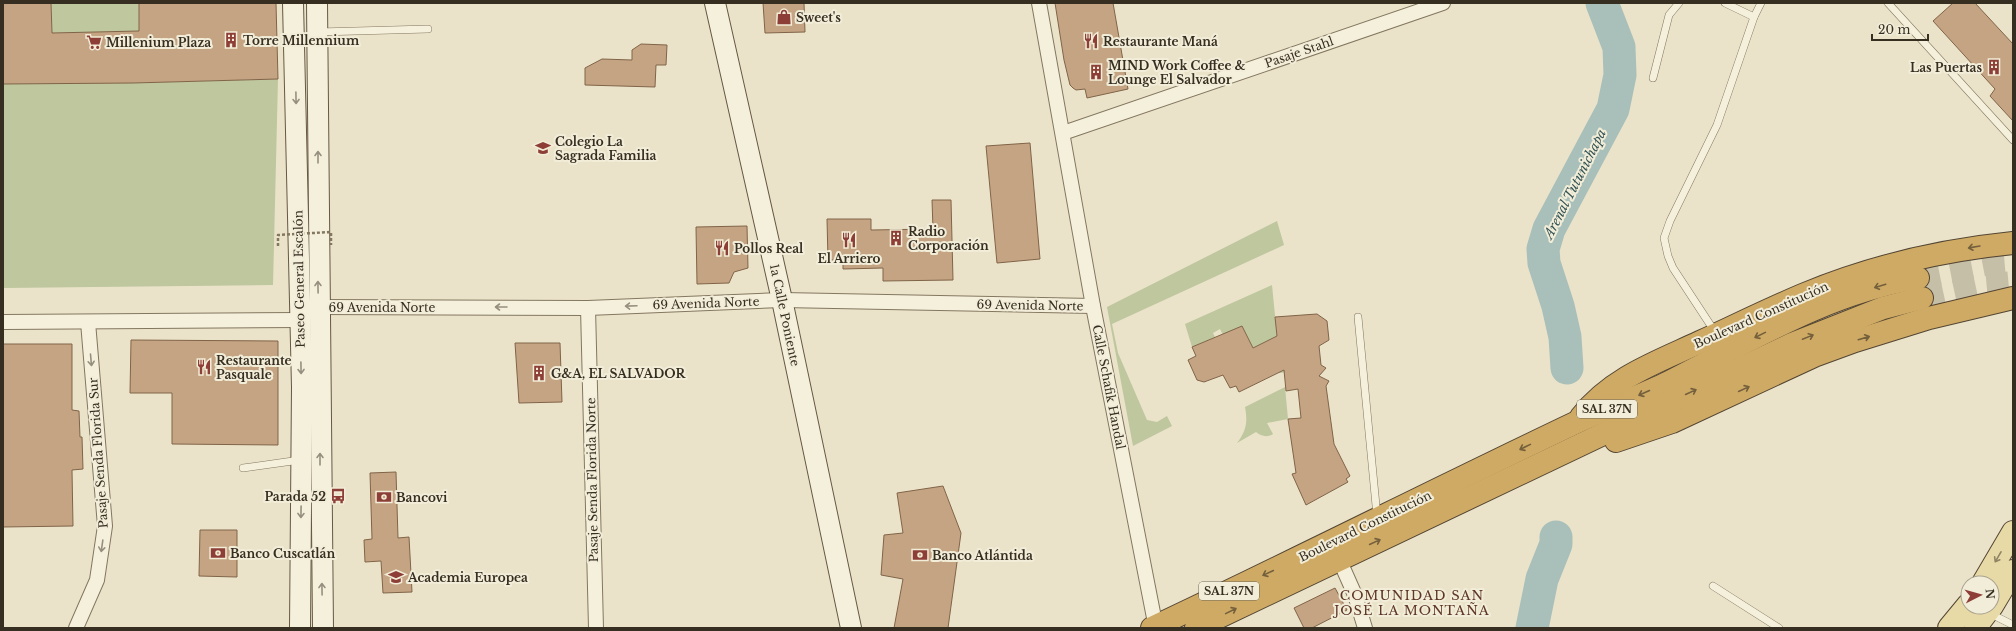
<svg xmlns="http://www.w3.org/2000/svg" width="2016" height="631" viewBox="0 0 2016 631" font-family="'Libre Baskerville',serif">
<rect width="100%" height="100%" fill="#eae3c9"/>
<g fill="#bec79e">
<polygon points="51,3 139,3 139,31 52,33"/>
<polygon points="278,79 273,285 3,288 3,83 133,83"/>
<polygon points="1277,221 1284,245 1112,324 1118,353 1147,420 1157,422 1167,416 1172,426 1133,446 1107,307"/>
<polygon points="1272,285 1279,356 1295,372 1278,373 1262,344 1253,348 1242,326 1223,335 1220,329 1213,333 1215,337 1192,347 1185,324"/>
<path d="M1285,387L1288,419L1267,423L1273,434C1267,438 1261,436 1256,432L1237,443C1246,431 1248,423 1245,407Z"/>
</g>
<g fill="none" stroke-linecap="round" stroke-linejoin="round">
<g stroke="#a9bfba" stroke-width="33">
<polyline points="1567,368 1565,337 1558,306 1544,263 1543,249 1549,229 1613,109 1620,75 1619,47 1602,3"/>
<polyline points="1532,628 1542,579 1556,544 1556,537"/>
</g>
</g>
<g fill="#c4a483" stroke="#816448">
<polygon points="3,3 51,3 52,33 139,31 139,3 276,3 278,79 133,83 3,84"/>
<polygon points="763,3 804,3 805,32 765,33"/>
<polygon points="1055,3 1113,3 1128,89 1087,98 1085,89 1076,90 1073,88 1070,85 1064,60"/>
<polygon points="1953,3 1975,3 2013,44 2013,121 1990,96 1995,89 1933,21"/>
<polygon points="641,44 667,45 666,65 656,65 655,87 585,85 585,68 602,59 632,60 632,50"/>
<polygon points="1030,143 1040,259 997,263 986,146"/>
<polygon points="932,200 951,200 953,280 883,281 883,268 843,269 843,260 828,260 827,219 871,219 871,230 933,229"/>
<polygon points="747,226 748,268 734,272 729,283 697,284 696,227"/>
<polygon points="1317,314 1327,321 1329,340 1319,346 1321,365 1326,368 1319,376 1329,381 1326,386 1334,444 1350,476 1346,479 1348,482 1306,505 1292,474 1296,473 1288,419 1301,418 1298,389 1286,391 1284,370 1239,392 1236,386 1230,388 1223,375 1204,382 1197,380 1188,360 1196,356 1192,347 1242,326 1253,348 1277,336 1275,317"/>
<polygon points="131,340 278,341 278,445 172,444 172,393 130,393"/>
<polygon points="515,343 560,343 562,402 519,403"/>
<polygon points="3,344 72,344 72,410 79,411 80,437 82,437 83,469 72,470 73,526 3,527"/>
<polygon points="396,472 398,538 409,537 412,592 383,593 381,561 365,562 364,540 372,539 370,473"/>
<polygon points="943,486 961,533 948,628 894,628 903,579 881,575 884,535 903,533 897,493"/>
<polygon points="200,530 237,530 237,577 199,576"/>
<polygon points="1335,588 1347,610 1312,628 1304,628 1294,608"/>
</g>
<g fill="none" stroke-linecap="round" stroke-linejoin="round">
<g stroke="#c6bfa8" stroke-width="22" stroke-dasharray="22 11" stroke-linecap="butt">
<polyline points="1918,278 1990,264 2013,262"/>
<polyline points="1922,298 1981,285 2013,282"/>
</g>
<g stroke="#847760" stroke-width="8">
<g id="lane">
<polyline points="1725,3 1754,17"/>
<polyline points="1888,3 2013,140"/>
<polyline points="319,32 428,29"/>
<polyline points="1653,78 1669,15 1679,3"/>
<polyline points="1358,317 1377,516"/>
<polyline points="1715,332 1673,268 1668,256 1664,238 1670,221 1717,125 1754,17 1761,3"/>
<polyline points="243,468 300,460"/>
<polyline points="1713,586 1779,628"/>
<polyline points="1989,613 2013,625"/>
</g>
</g>
<g stroke="#847760" stroke-width="16">
<g id="street">
<polyline points="1039,3 1093,306 1156,628"/>
<polyline points="1063,133 1443,3"/>
<polyline points="319,307 588,308 782,300 1093,306"/>
<polyline points="588,308 596,628"/>
<polyline points="3,322 301,320"/>
<polyline points="1339,559 1355,595 1365,628"/>
<polyline points="76,628 97,580 105,526 88,322"/>
</g>
</g>
<g stroke="#665843" stroke-width="22">
<g id="secondary">
<polyline points="293,3 302,387 300,628"/>
<polyline points="317,3 323,628"/>
<polyline points="715,3 782,300 851,628"/>
</g>
</g>
<g stroke="#534533" stroke-width="24">
<g id="primary">
<polyline points="1983,583 2013,532"/>
<polyline points="1992,606 2013,571"/>
<polyline points="1949,628 1968,605"/>
<polyline points="1975,628 1991,607"/>
</g>
</g>
<g stroke="#534533" stroke-width="24">
<g id="highway">
<path d="M1581,417C1611,378 1657,362 1700,342C1735,326 1769,309 1805,294C1870,267 1943,250 2013,243"/>
<polyline points="1616,441 1672,422 1814,356 1855,341 1929,318 2013,298"/>
<path d="M1152,628C1294,561 1434,490 1575,423C1605,409 1636,398 1665,384C1747,343 1826,293 1918,278"/>
<polyline points="1196,628 1792,344 1883,308 1922,298"/>
</g>
</g>
<use href="#lane" stroke="#f5f0dc" stroke-width="7"/>
<use href="#street" stroke="#f5f0dc" stroke-width="14"/>
<use href="#secondary" stroke="#f5f0dc" stroke-width="20"/>
<use href="#primary" stroke="#e8daa6" stroke-width="22"/>
<use href="#highway" stroke="#cfaa64" stroke-width="22"/>
<polyline stroke="#847760" stroke-width="2.5" stroke-dasharray="3 2" stroke-linecap="butt" points="278,246 278,235 331,232 331,245"/>
</g>
<defs><path id="oneway-shaft" d="M-6 0H5M1.5-3L5.5 0L1.5 3" fill="none" stroke-width="1.6" stroke-linecap="round" stroke-linejoin="round"/></defs>
<g stroke="#968f7f">
<use href="#oneway-shaft" transform="translate(296 98) rotate(89)"/>
<use href="#oneway-shaft" transform="translate(318 157) rotate(-90)"/>
<use href="#oneway-shaft" transform="translate(318 287) rotate(-91)"/>
<use href="#oneway-shaft" transform="translate(631 306) rotate(178)"/>
<use href="#oneway-shaft" transform="translate(501 307) rotate(-180)"/>
<use href="#oneway-shaft" transform="translate(91 360) rotate(85)"/>
<use href="#oneway-shaft" transform="translate(301 368) rotate(89)"/>
<use href="#oneway-shaft" transform="translate(320 459) rotate(-90)"/>
<use href="#oneway-shaft" transform="translate(301 512) rotate(91)"/>
<use href="#oneway-shaft" transform="translate(102 546) rotate(98)"/>
<use href="#oneway-shaft" transform="translate(322 589) rotate(-91)"/>
</g>
<g stroke="#74603c">
<use href="#oneway-shaft" transform="translate(1974 247) rotate(170)"/>
<use href="#oneway-shaft" transform="translate(1880 286) rotate(163)"/>
<use href="#oneway-shaft" transform="translate(1760 335) rotate(154)"/>
<use href="#oneway-shaft" transform="translate(1808 337) rotate(-22)"/>
<use href="#oneway-shaft" transform="translate(1864 338) rotate(-16)"/>
<use href="#oneway-shaft" transform="translate(1744 389) rotate(-25)"/>
<use href="#oneway-shaft" transform="translate(1691 392) rotate(-25)"/>
<use href="#oneway-shaft" transform="translate(1644 393) rotate(156)"/>
<use href="#oneway-shaft" transform="translate(1525 447) rotate(154)"/>
<use href="#oneway-shaft" transform="translate(1375 542) rotate(-25)"/>
<use href="#oneway-shaft" transform="translate(1268 573) rotate(155)"/>
<use href="#oneway-shaft" transform="translate(1231 611) rotate(-26)"/>
</g>
<use stroke="#908464" href="#oneway-shaft" transform="translate(1998 557) rotate(120)"/>
<defs>
<g id="shop-bare" transform="scale(1.2)"><path d="M-5-2.5h2.3a2.7 3.5 0 0 1 5.4 0H5L5.5 6h-11ZM-1.5-2.5h3a1.5 2.3 0 0 0-3 0Z" fill="#8d3e36" stroke="#f2edd8" stroke-width="2.5" paint-order="stroke"/></g>
<g id="building-bare" transform="scale(1.2)"><path d="M-4-6H4V6H1V3H-1V6H-4ZM-2.5-4.3h1.7v1.8h-1.7ZM.8-4.3h1.7v1.8H.8ZM-2.5-1h1.7V.8h-1.7ZM.8-1h1.7V.8H.8Z" fill="#8d3e36" stroke="#f2edd8" stroke-width="2.5" paint-order="stroke"/></g>
<g id="restaurant-bare" transform="scale(1.2)"><path d="M-5-6h1v4h1v-4h1v4h1v-4h1v5L-1.5 .5V6h-2V.5L-5-1ZM5-6V6H3V1.5H1.5Q1.5-4 5-6Z" fill="#8d3e36" stroke="#f2edd8" stroke-width="2.5" paint-order="stroke"/></g>
<g id="supermarket-bare" transform="scale(1.2)"><path d="M-6-5.5h2.5l.6 2H6L4.5 2H-2.5L-4.4-4H-6ZM-1.5 3.2a1.3 1.3 0 1 0 .1 0ZM3 3.2a1.3 1.3 0 1 0 .1 0Z" fill="#8d3e36" stroke="#f2edd8" stroke-width="2.5" paint-order="stroke"/></g>
<g id="school-bare" transform="scale(1.2)"><path d="M0-5L7-2L0 1L-7-2ZM-4 1L0 2.5L4 1V4Q0 6-4 4Z" fill="#8d3e36" stroke="#f2edd8" stroke-width="2.5" paint-order="stroke"/></g>
<g id="bus-bare" transform="scale(1.2)"><path d="M-5-6H5V4H4V6H2V4H-2V6H-4V4H-5ZM-3.5-4V0h7V-4ZM-3.5 1.2v1.5H-2V1.2ZM2 1.2v1.5H3.5V1.2Z" fill="#8d3e36" stroke="#f2edd8" stroke-width="2.5" paint-order="stroke"/></g>
<g id="bank-bare" transform="scale(1.2)"><path d="M-6-4H6V4H-6ZM0-2.3a2.3 2.3 0 1 0 0 4.6a2.3 2.3 0 1 0 0-4.6Z" fill="#8d3e36" stroke="#f2edd8" stroke-width="2.5" paint-order="stroke"/></g>
</defs>
<g fill-rule="evenodd">
<use href="#shop-bare" x="784" y="17"/>
<use href="#building-bare" x="231" y="40"/>
<use href="#restaurant-bare" x="1091" y="41"/>
<use href="#supermarket-bare" x="94" y="42"/>
<use href="#building-bare" x="1994" y="67"/>
<use href="#building-bare" x="1096" y="72"/>
<use href="#school-bare" x="543" y="148"/>
<use href="#building-bare" x="896" y="238"/>
<use href="#restaurant-bare" x="849" y="240"/>
<use href="#restaurant-bare" x="722" y="248"/>
<use href="#restaurant-bare" x="204" y="367"/>
<use href="#building-bare" x="539" y="373"/>
<use href="#bus-bare" x="338" y="496"/>
<use href="#bank-bare" x="384" y="497"/>
<use href="#bank-bare" x="218" y="553"/>
<use href="#bank-bare" x="920" y="555"/>
<use href="#school-bare" x="396" y="577"/>
</g>
<g text-anchor="middle" dominant-baseline="central" stroke-width="4" stroke-linejoin="round" paint-order="stroke">
<g fill="#f2edd8" stroke="#6f6759" stroke-width="1">
<rect x="1577" y="400" width="60" height="18" rx="3"/>
<rect x="1199" y="582" width="60" height="18" rx="3"/>
</g>
<g font-size="11" font-weight="bold" fill="#372e22">
<text x="1607" y="409">SAL 37N</text>
<text x="1229" y="591">SAL 37N</text>
</g>
<g font-size="12" font-weight="bold" fill="#372e22" stroke="#f2edd8" text-anchor="start">
<text x="796" y="17">Sweet's</text>
<text x="243" y="40">Torre Millennium</text>
<text x="1103" y="41">Restaurante Maná</text>
<text x="106" y="42">Millenium Plaza</text>
<text x="1108" y="65">MIND Work Coffee &amp;<tspan x="1108" dy="14">Lounge El Salvador</tspan></text>
<text x="1982" y="67" text-anchor="end">Las Puertas</text>
<text x="555" y="141">Colegio La<tspan x="555" dy="14">Sagrada Familia</tspan></text>
<text x="908" y="231">Radio<tspan x="908" dy="14">Corporación</tspan></text>
<text x="734" y="248">Pollos Real</text>
<text x="849" y="258" text-anchor="middle">El Arriero</text>
<text x="216" y="360">Restaurante<tspan x="216" dy="14">Pasquale</tspan></text>
<text x="551" y="373">G&amp;A, EL SALVADOR</text>
<text x="326" y="496" text-anchor="end">Parada 52</text>
<text x="396" y="497">Bancovi</text>
<text x="230" y="553">Banco Cuscatlán</text>
<text x="932" y="555">Banco Atlántida</text>
<text x="408" y="577">Academia Europea</text>
</g>
<g font-size="12" fill="#372e22" stroke="#f2edd8">
<text transform="translate(1299 52) rotate(-19)">Pasaje Stahl</text>
<text transform="translate(299 279) rotate(-91)">Paseo General Escalón</text>
<text transform="translate(706 303) rotate(-2)">69 Avenida Norte</text>
<text transform="translate(1030 305) rotate(1)">69 Avenida Norte</text>
<text x="382" y="307">69 Avenida Norte</text>
<text transform="translate(785 315) rotate(78)">1a Calle Poniente</text>
<text transform="translate(1761 315) rotate(-24)">Boulevard Constitución</text>
<text transform="translate(1109 387) rotate(79)">Calle Schafik Handal</text>
<text transform="translate(98 453) rotate(-94)">Pasaje Senda Florida Sur</text>
<text transform="translate(592 480) rotate(-91)">Pasaje Senda Florida Norte</text>
<text transform="translate(1365 526) rotate(-26)">Boulevard Constitución</text>
</g>
<g font-size="13" font-style="italic" fill="#335355" stroke="#f2edd8">
<text transform="translate(1575 184) rotate(-63)">Arenal Tutunichapa</text>
</g>
<g font-size="13" letter-spacing="1" fill="#5e3726" stroke="#f2edd8">
<text x="1412" y="595">COMUNIDAD SAN<tspan x="1412" dy="15">JOSÉ LA MONTAÑA</tspan></text>
</g>
</g>
<rect width="2016" height="631" fill="none" stroke="#372e22" stroke-width="8"/>
<g transform="translate(1980 595) rotate(84)"><circle r="19" fill="#f2edd8" stroke="#a7a18f"/>
<path d="M0-3L7 15L0 10L-7 15Z" fill="#8d3e36"/>
<text y="-6" font-size="11" font-weight="bold" text-anchor="middle" fill="#372e22">N</text>
</g>
<path d="M1872 34v6h56v-6" fill="none" stroke="#372e22" stroke-width="2"/>
<text x="1878" y="34" font-size="12" fill="#372e22" stroke="#f2edd8" stroke-width="3" paint-order="stroke">20 m</text>
</svg>
